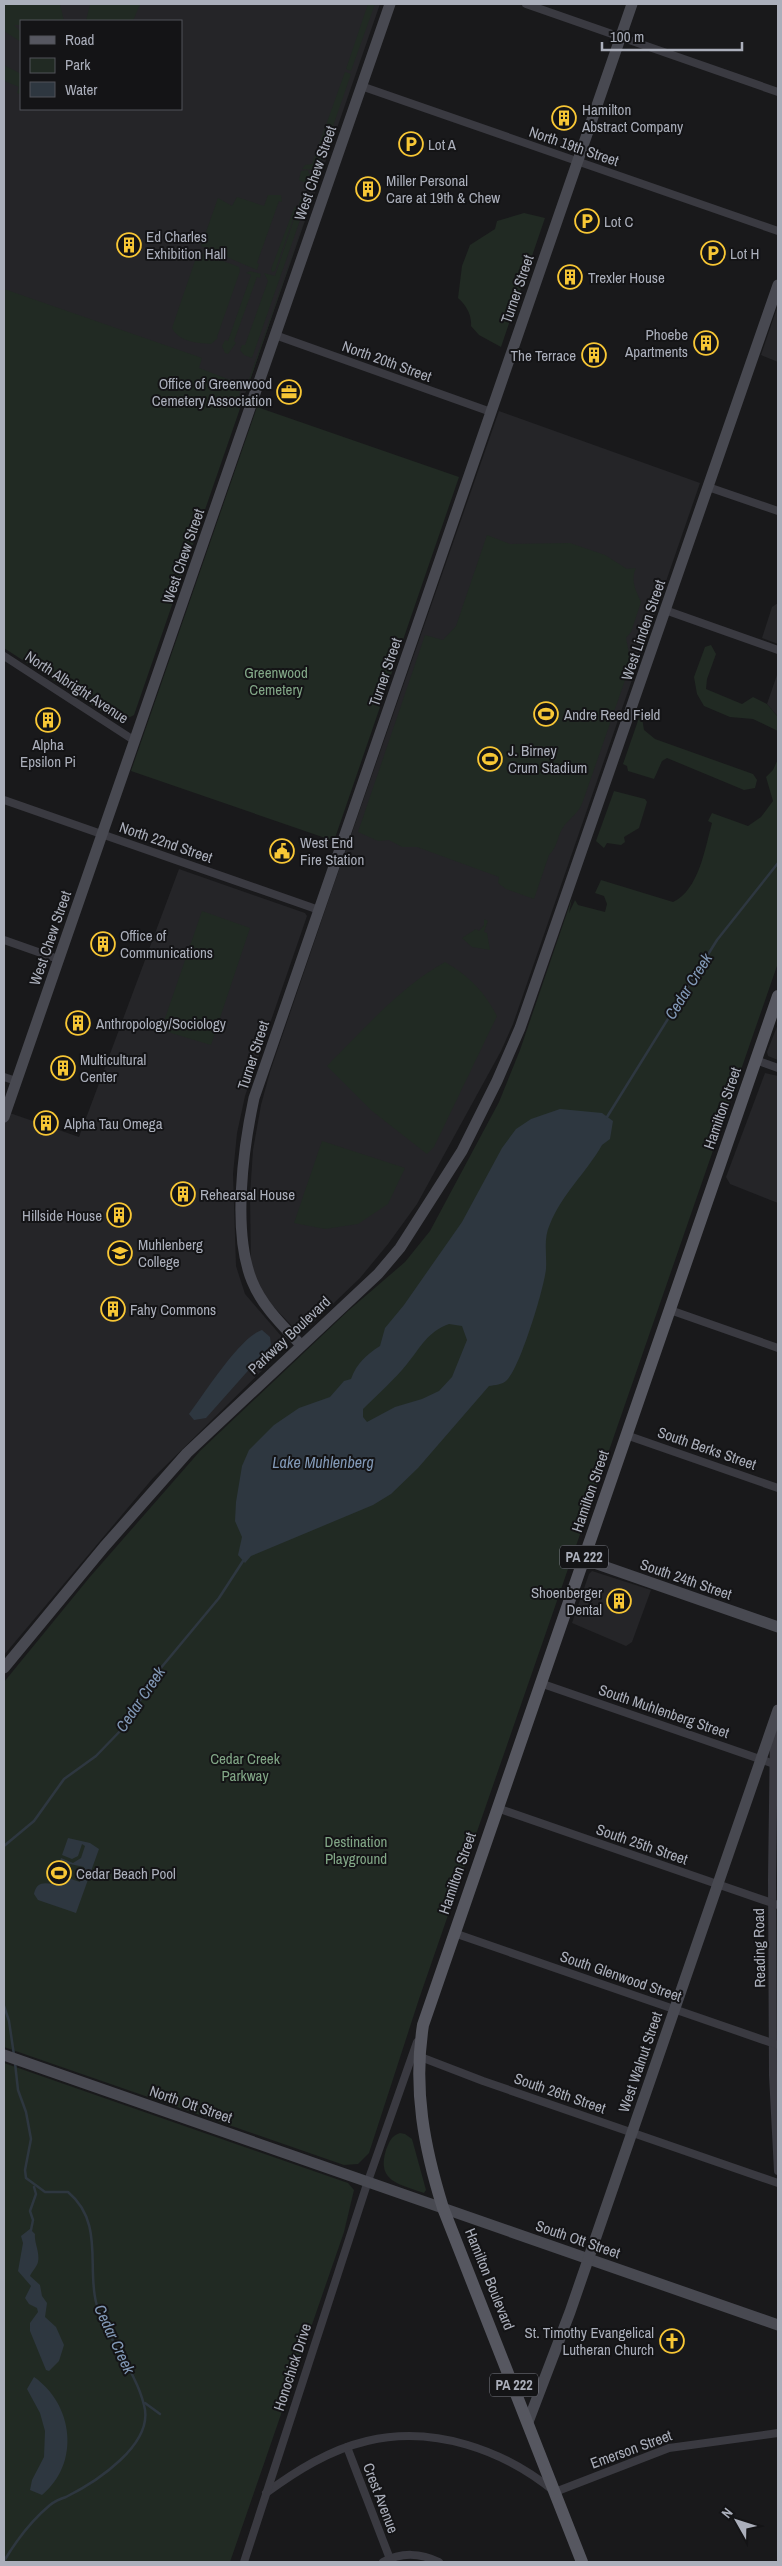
<svg xmlns="http://www.w3.org/2000/svg" width="782" height="2566" viewBox="0 0 782 2566" font-family="'Archivo Narrow',sans-serif">
<rect width="100%" height="100%" fill="#19191b"/>
<g fill="#252528" fill-rule="evenodd">
<path d="M4,4H380L244,397L4,313ZM21,21H181V109H21Z"/>
<polygon points="778,305 778,362 761,355"/>
<polygon points="499,411 700,483 513,1024 501,1051 417,1204 388,1244 360,1278 311,1325 304,1330 296,1330 269,1302 256,1283 251,1264 250,1195 253,1150 261,1105 270,1072 334,884"/>
<polygon points="778,603 778,644 762,638 772,607"/>
<polygon points="778,672 778,717 767,704"/>
<polygon points="179,869 305,913 307,916 245,1096 237,1133 233,1174 236,1266 245,1294 282,1337 285,1344 283,1350 153,1478 4,1655 4,1111 79,1137"/>
<polygon points="778,1024 778,1060 768,1056 767,1052"/>
<polygon points="765,1073 778,1076 778,1203 730,1184 726,1177"/>
<polygon points="592,1571 651,1590 632,1642 626,1646 572,1623 589,1574"/>
</g>
<g fill="#212a23">
<polygon points="4,4 60,4 64,21 21,21 21,25 14,25 21,32 21,42 4,31"/>
<polygon points="90,4 140,4 133,21 86,21"/>
<polygon points="368,4 375,4 351,71 346,69"/>
<polygon points="4,65 21,74 20,94 17,93 19,87 4,81"/>
<polygon points="345,72 351,74 318,170 302,169 305,165 312,164"/>
<polygon points="308,170 309,174 315,176 312,186 299,180 301,171"/>
<polygon points="268,195 281,195 282,202 279,201 257,263 259,264 257,270 201,246 218,198 232,206 237,197 264,206"/>
<polygon points="301,198 307,200 252,358 244,355 240,350 242,345 245,345 268,281 264,273 275,276"/>
<polygon points="310,204 246,392 245,391"/>
<polygon points="295,206 297,208 275,271 272,272 271,269"/>
<path d="M524,213L545,218L501,347L479,335L471,326C472,315 466,305 458,298L462,266L470,245L495,229L497,221Z"/>
<path d="M198,252L234,265L239,267L240,271L217,337L218,338L211,344C197,343 179,342 172,328Z"/>
<polygon points="250,271 261,274 260,278 257,277 234,341 236,343 228,354 225,353 222,346 225,340 228,341 251,275 246,273"/>
<path d="M4,289L202,358L199,368L243,385L239,395L244,397L134,715C125,721 116,718 107,715L4,648Z"/>
<polygon points="257,407 459,477 334,841 131,771"/>
<path d="M487,535L510,544L570,543L605,555L627,569L636,568C630,580 636,591 641,602L631,632L626,638L631,663L583,801C579,813 571,817 564,826C557,835 558,847 549,855L534,899L506,889L498,883L499,877L417,847H402L389,840L378,841L358,832L425,635L443,640L456,626Z"/>
<polygon points="711,645 716,654 707,679 706,689 742,704 753,697 767,704 778,717 778,731 753,719 730,717 704,706 697,694 694,677 705,647"/>
<polygon points="641,712 644,730 655,739 753,774 757,780 755,788 744,790 667,758 662,761 654,779 628,771 627,766 623,764"/>
<path d="M778,759V963L419,1999L369,2153L358,2164L344,2165L4,2047V1682L89,1578L200,1451L348,1311L405,1262L430,1231L499,1102L520,1050L572,898L569,913L575,900L578,905L605,912L607,904L604,896L595,893L601,880L673,902C699,890 705,848 712,823L708,821L712,813L748,826L761,817L773,801L766,777L773,770Z"/>
<polygon points="614,791 645,799 647,802 639,828 624,837 625,842 621,845 607,843 604,848 596,841"/>
<polygon points="202,911 250,928 211,1045 161,1030"/>
<polygon points="484,919 488,921 484,932 487,933 490,950 472,947 462,938 476,929 479,931 484,925"/>
<path d="M445,962C469,976 484,991 497,1016L434,1147L427,1154L372,1111L327,1066C363,1030 400,987 445,962Z"/>
<polygon points="322,1141 405,1168 388,1204 358,1224 325,1229 294,1223"/>
<polygon points="4,2063 348,2183 354,2190 344,2232 230,2562 4,2562"/>
<path d="M400,2133L405,2134L412,2139L426,2190L424,2193C400,2184 376,2182 386,2150C389,2142 391,2136 400,2133Z"/>
</g>
<g fill="#2e3740" fill-rule="evenodd">
<path d="M560,1109L602,1113L613,1121L610,1139L602,1145C586,1173 562,1194 550,1224C543,1239 547,1253 546,1269C544,1289 520,1368 507,1380C502,1385 495,1385 489,1386L418,1468L391,1494L373,1505L251,1556L245,1563L238,1555L242,1537L235,1521L236,1502L242,1466L249,1450L274,1425L299,1408L330,1397L344,1381L351,1379C357,1363 366,1355 380,1346L385,1328L404,1305L462,1222L502,1148L516,1129L531,1119ZM449,1324L462,1326L467,1340L452,1377L439,1391L422,1399L395,1407L367,1422L363,1417V1409C378,1394 394,1380 407,1364C421,1347 427,1332 449,1324Z"/>
<path d="M262,1330L270,1337L271,1345L206,1418L194,1420L189,1414C205,1393 240,1337 262,1330Z"/>
<path d="M68,1838L90,1843L99,1849L76,1913L38,1900L34,1894C36,1883 43,1882 52,1884L56,1874L80,1882L84,1867L70,1864L66,1874L57,1870L61,1858L73,1863L81,1858L85,1846L82,1844L78,1856L72,1859L62,1855Z"/>
<path d="M30,2229L35,2234C34,2243 40,2252 38,2262C37,2267 32,2271 30,2276L40,2285L42,2296L47,2303L45,2317L56,2327L64,2345L59,2361L49,2371L46,2370L30,2331V2323L38,2312L37,2308L29,2304L25,2298L31,2286L18,2271L23,2243L21,2236Z"/>
<path d="M34,2377C73,2404 81,2463 42,2495L30,2490L32,2480L44,2457L45,2431L40,2413L27,2389Z"/>
</g>
<g fill="none" stroke-linecap="round" stroke-linejoin="round">
<g stroke="#2e3740" stroke-width="2.5">
<polyline points="607,1117 717,940 778,863"/>
<polyline points="4,1846 34,1821 64,1779 96,1756 124,1727 155,1675 219,1598 243,1561"/>
<polyline points="4,2006 9,2021 14,2055"/>
<polyline points="31,2230 33,2220 30,2211 36,2194 34,2187"/>
<polyline points="145,2403 160,2414"/>
<path d="M4,2561C16,2541 32,2520 50,2505C55,2501 60,2499 66,2497C96,2482 155,2444 144,2405C135,2368 106,2339 96,2302C87,2266 104,2222 68,2192H45L26,2178L25,2170L31,2139L26,2112L18,2090L15,2063"/>
</g>
<g stroke="#3a3a41" stroke-width="8">
<polyline points="526,4 778,92"/>
<polyline points="361,86 778,231"/>
<polyline points="275,335 491,412"/>
<polyline points="708,487 778,511"/>
<polyline points="665,610 778,650"/>
<polyline points="4,656 135,741"/>
<polyline points="4,800 319,910"/>
<polyline points="4,940 58,959"/>
<polyline points="756,1060 778,1068"/>
<polyline points="4,1077 16,1081"/>
<polyline points="670,1310 778,1348"/>
<polyline points="626,1435 778,1488"/>
<polyline points="540,1683 777,1765"/>
<polyline points="774,1731 772,1880 773,2075 778,2171"/>
<polyline points="497,1808 778,1905"/>
<polyline points="454,1933 778,2045"/>
<polyline points="418,2056 483,2081 778,2183"/>
<polyline points="347,2447 390,2559"/>
<path d="M266,2493C296,2471 329,2450 367,2441C434,2425 504,2450 555,2492L669,2448L778,2433"/>
<polyline points="244,2562 368,2181 417,2042"/>
<path d="M383,2562C401,2552 421,2553 439,2562"/>
</g>
<g stroke="#484951" stroke-width="11">
<polyline points="4,1117 390,4"/>
<path d="M301,1345C283,1326 262,1306 252,1281C232,1232 243,1149 254,1098L632,4"/>
<polyline points="583,1559 778,1627"/>
<polyline points="4,1668 104,1547 187,1453 378,1274 400,1248 462,1151 497,1081 520,1028 778,285"/>
<polyline points="4,2055 778,2325"/>
<polyline points="528,2422 570,2312 778,1710"/>
</g>
<path stroke="#565760" stroke-width="12" d="M582,2562L443,2208C424,2147 413,2089 423,2025L778,996"/>
</g>
<defs>
<g id="building-ring" transform="scale(1.25)"><circle r="9.5" fill="#141416" stroke="#f8c735" stroke-width="1.5"/><path d="M-4-6H4V6H1V3H-1V6H-4ZM-2.5-4.3h1.7v1.8h-1.7ZM.8-4.3h1.7v1.8H.8ZM-2.5-1h1.7V.8h-1.7ZM.8-1h1.7V.8H.8Z" fill="#f8c735"/></g>
<g id="parking-ring" transform="scale(1.25)"><circle r="9.5" fill="#141416" stroke="#f8c735" stroke-width="1.5"/><path d="M-3.5-5.5H1a3.5 3.5 0 0 1 0 7H-1V5.5H-3.5ZM-1-3.4V-.6H.8a1.4 1.4 0 0 0 0-2.8Z" fill="#f8c735"/></g>
<g id="office-ring" transform="scale(1.25)"><circle r="9.5" fill="#141416" stroke="#f8c735" stroke-width="1.5"/><path d="M-6-3h4V-5.5h4V-3h4V5H-6ZM-1-4.5V-3h2v-1.5ZM-6 0V1H6V0Z" fill="#f8c735"/></g>
<g id="stadium-ring" transform="scale(1.25)"><circle r="9.5" fill="#141416" stroke="#f8c735" stroke-width="1.5"/><path d="M0-5a6.5 5 0 1 0 0 10a6.5 5 0 1 0 0-10ZM-3.5-1.8h7v3.6h-7Z" fill="#f8c735"/></g>
<g id="civic-ring" transform="scale(1.25)"><circle r="9.5" fill="#141416" stroke="#f8c735" stroke-width="1.5"/><path d="M-.6-6.5H3V-4.5H.6V-3L4-1V1h2V6H-6V1h2V-1L-.6-3ZM-1.2 2.5V6h2.4V2.5Z" fill="#f8c735"/></g>
<g id="university-ring" transform="scale(1.25)"><circle r="9.5" fill="#141416" stroke="#f8c735" stroke-width="1.5"/><path d="M0-5L7-2L0 1L-7-2ZM-4 1L0 2.5L4 1V4Q0 6-4 4Z" fill="#f8c735"/></g>
<g id="church-ring" transform="scale(1.25)"><circle r="9.5" fill="#141416" stroke="#f8c735" stroke-width="1.5"/><path d="M-1.2-6h2.4v3.5h3.3v2.4h-3.3V6h-2.4V-.1h-3.3v-2.4h3.3Z" fill="#f8c735"/></g>
</defs>
<g fill-rule="evenodd">
<use href="#building-ring" x="564" y="118"/>
<use href="#parking-ring" x="411" y="144"/>
<use href="#building-ring" x="368" y="189"/>
<use href="#parking-ring" x="587" y="221"/>
<use href="#building-ring" x="129" y="245"/>
<use href="#parking-ring" x="713" y="253"/>
<use href="#building-ring" x="570" y="277"/>
<use href="#building-ring" x="706" y="343"/>
<use href="#building-ring" x="594" y="355"/>
<use href="#office-ring" x="289" y="392"/>
<use href="#stadium-ring" x="546" y="714"/>
<use href="#building-ring" x="48" y="720"/>
<use href="#stadium-ring" x="490" y="759"/>
<use href="#civic-ring" x="282" y="851"/>
<use href="#building-ring" x="103" y="944"/>
<use href="#building-ring" x="78" y="1023"/>
<use href="#building-ring" x="63" y="1068"/>
<use href="#building-ring" x="46" y="1123"/>
<use href="#building-ring" x="183" y="1194"/>
<use href="#building-ring" x="119" y="1215"/>
<use href="#university-ring" x="120" y="1253"/>
<use href="#building-ring" x="113" y="1309"/>
<use href="#building-ring" x="619" y="1601"/>
<use href="#stadium-ring" x="59" y="1873"/>
<use href="#church-ring" x="672" y="2341"/>
</g>
<g text-anchor="middle" dominant-baseline="central" stroke-width="4" stroke-linejoin="round" paint-order="stroke">
<g fill="#141416" stroke="#7e808a" stroke-width="1">
<rect x="560" y="1545.5" width="48" height="23" rx="4"/>
<rect x="490" y="2373.5" width="48" height="23" rx="4"/>
</g>
<g font-size="14" font-weight="bold" fill="#abafbb">
<text x="584" y="1557">PA 222</text>
<text x="514" y="2385">PA 222</text>
</g>
<g font-size="15" fill="#abafbb" stroke="#141416" text-anchor="start">
<text x="582" y="109">Hamilton<tspan x="582" dy="17">Abstract Company</tspan></text>
<text x="428" y="144">Lot A</text>
<text x="386" y="180">Miller Personal<tspan x="386" dy="17">Care at 19th &amp; Chew</tspan></text>
<text x="604" y="221">Lot C</text>
<text x="146" y="236">Ed Charles<tspan x="146" dy="17">Exhibition Hall</tspan></text>
<text x="730" y="253">Lot H</text>
<text x="588" y="277">Trexler House</text>
<text x="688" y="334" text-anchor="end">Phoebe<tspan x="688" dy="17">Apartments</tspan></text>
<text x="576" y="355" text-anchor="end">The Terrace</text>
<text x="272" y="383" text-anchor="end">Office of Greenwood<tspan x="272" dy="17">Cemetery Association</tspan></text>
<text x="564" y="714">Andre Reed Field</text>
<text x="48" y="744" text-anchor="middle">Alpha<tspan x="48" dy="17">Epsilon Pi</tspan></text>
<text x="508" y="750">J. Birney<tspan x="508" dy="17">Crum Stadium</tspan></text>
<text x="300" y="842">West End<tspan x="300" dy="17">Fire Station</tspan></text>
<text x="120" y="935">Office of<tspan x="120" dy="17">Communications</tspan></text>
<text x="96" y="1023">Anthropology/Sociology</text>
<text x="80" y="1059">Multicultural<tspan x="80" dy="17">Center</tspan></text>
<text x="64" y="1123">Alpha Tau Omega</text>
<text x="200" y="1194">Rehearsal House</text>
<text x="102" y="1215" text-anchor="end">Hillside House</text>
<text x="138" y="1244">Muhlenberg<tspan x="138" dy="17">College</tspan></text>
<text x="130" y="1309">Fahy Commons</text>
<text x="602" y="1592" text-anchor="end">Shoenberger<tspan x="602" dy="17">Dental</tspan></text>
<text x="76" y="1873">Cedar Beach Pool</text>
<text x="654" y="2332" text-anchor="end">St. Timothy Evangelical<tspan x="654" dy="17">Lutheran Church</tspan></text>
</g>
<g font-size="15" fill="#abafbb" stroke="#141416">
<text transform="translate(574 146) rotate(19)">North 19th Street</text>
<text transform="translate(315 173) rotate(-71)">West Chew Street</text>
<text transform="translate(517 289) rotate(-71)">Turner Street</text>
<text transform="translate(387 361) rotate(20)">North 20th Street</text>
<text transform="translate(183 556) rotate(-71)">West Chew Street</text>
<text transform="translate(643 630) rotate(-71)">West Linden Street</text>
<text transform="translate(385 672) rotate(-71)">Turner Street</text>
<text transform="translate(77 687) rotate(33)">North Albright Avenue</text>
<text transform="translate(166 842) rotate(19)">North 22nd Street</text>
<text transform="translate(50 938) rotate(-71)">West Chew Street</text>
<text transform="translate(253 1055) rotate(-72)">Turner Street</text>
<text transform="translate(722 1108) rotate(-71)">Hamilton Street</text>
<text transform="translate(289 1335) rotate(-43)">Parkway Boulevard</text>
<text transform="translate(707 1448) rotate(19)">South Berks Street</text>
<text transform="translate(590 1491) rotate(-71)">Hamilton Street</text>
<text transform="translate(686 1579) rotate(19)">South 24th Street</text>
<text transform="translate(664 1711) rotate(19)">South Muhlenberg Street</text>
<text transform="translate(642 1844) rotate(19)">South 25th Street</text>
<text transform="translate(457 1873) rotate(-71)">Hamilton Street</text>
<text transform="translate(759 1948) rotate(-91)">Reading Road</text>
<text transform="translate(621 1976) rotate(19)">South Glenwood Street</text>
<text transform="translate(640 2062) rotate(-71)">West Walnut Street</text>
<text transform="translate(560 2093) rotate(19)">South 26th Street</text>
<text transform="translate(191 2104) rotate(19)">North Ott Street</text>
<text transform="translate(578 2239) rotate(19)">South Ott Street</text>
<text transform="translate(490 2279) rotate(68)">Hamilton Boulevard</text>
<text transform="translate(292 2367) rotate(-72)">Honochick Drive</text>
<text transform="translate(631 2449) rotate(-20)">Emerson Street</text>
<text transform="translate(381 2498) rotate(69)">Crest Avenue</text>
</g>
<g font-size="15" fill="#82a787" stroke="#141416">
<text x="276" y="672">Greenwood<tspan x="276" dy="17">Cemetery</tspan></text>
<text x="245" y="1758">Cedar Creek<tspan x="245" dy="17">Parkway</tspan></text>
<text x="356" y="1841">Destination<tspan x="356" dy="17">Playground</tspan></text>
</g>
<g font-size="16" font-style="italic" fill="#8299b7" stroke="#141416">
<text transform="translate(688 986) rotate(-58)">Cedar Creek</text>
<text x="323" y="1462">Lake Muhlenberg</text>
<text transform="translate(140 1699) rotate(-56)">Cedar Creek</text>
<text transform="translate(115 2339) rotate(65)">Cedar Creek</text>
</g>
</g>
<rect width="782" height="2566" fill="none" stroke="#abafbb" stroke-width="10"/>
<rect x="20" y="20" width="162" height="90" fill="#141416" stroke="#505258"/>
<rect x="30" y="36" width="25" height="8" fill="#565760" stroke="#505258"/>
<text x="65" y="45" font-size="15" fill="#abafbb">Road</text>
<rect x="30" y="58" width="25" height="15" fill="#212a23" stroke="#505258"/>
<text x="65" y="70" font-size="15" fill="#abafbb">Park</text>
<rect x="30" y="82" width="25" height="15" fill="#2e3740" stroke="#505258"/>
<text x="65" y="95" font-size="15" fill="#abafbb">Water</text>
<g transform="translate(737 2521) rotate(309)" stroke="#141416" stroke-width="4" paint-order="stroke">
<path d="M0-4L9 19L0 12L-9 19Z" fill="#abafbb"/>
<text y="-8" font-size="14" font-weight="bold" text-anchor="middle" fill="#abafbb">N</text>
</g>
<path d="M602 42v8h140v-8" fill="none" stroke="#abafbb" stroke-width="2.5"/>
<text x="610" y="42" font-size="15" fill="#abafbb" stroke="#141416" stroke-width="4" paint-order="stroke">100 m</text>
</svg>
